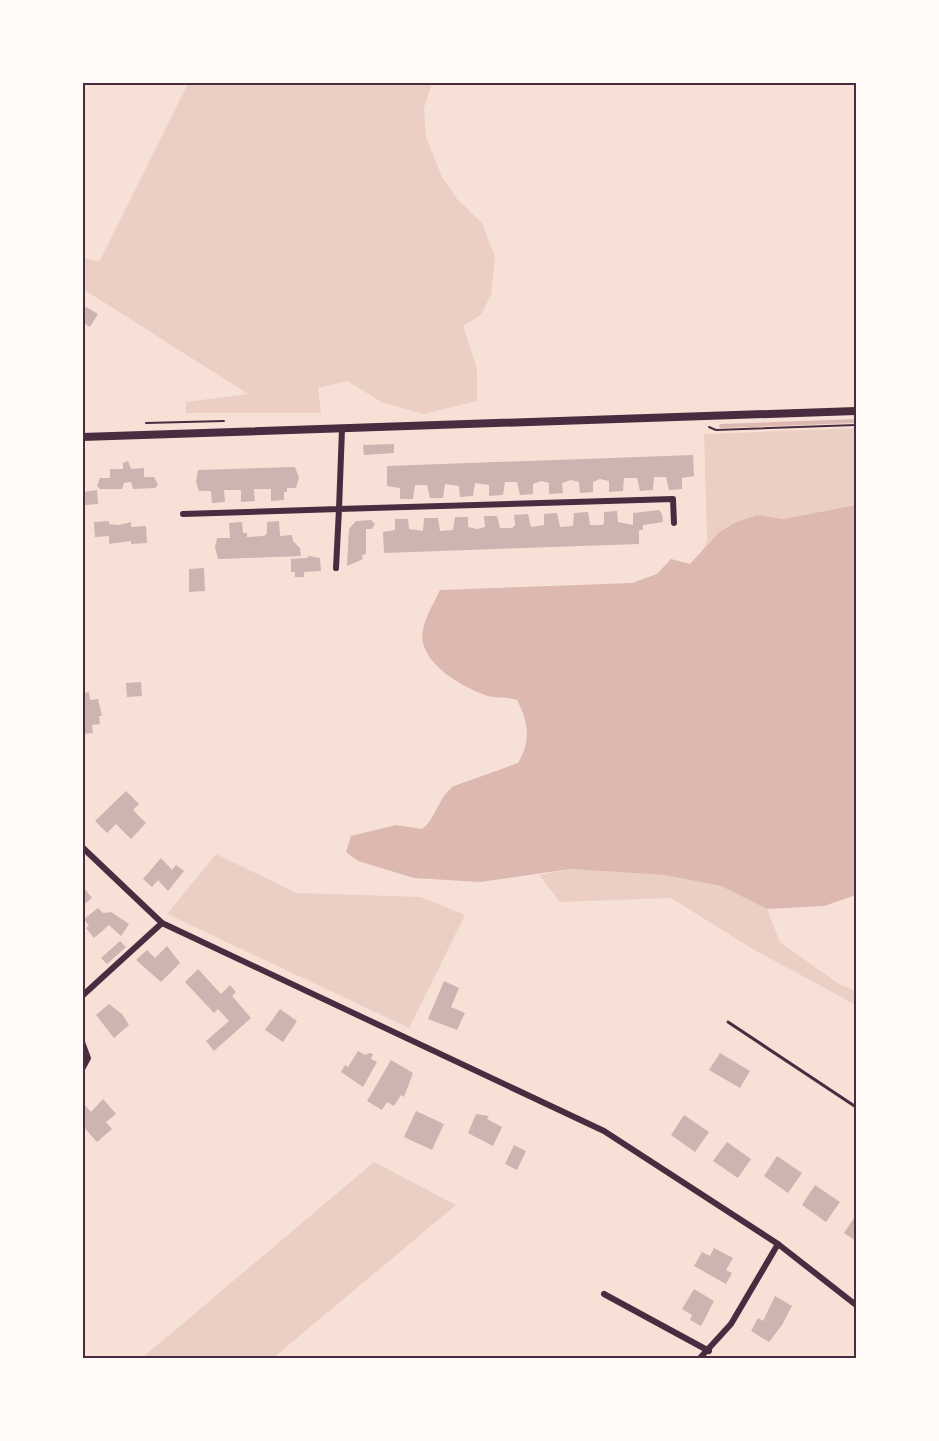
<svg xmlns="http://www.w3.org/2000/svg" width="939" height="1441" viewBox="0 0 939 1441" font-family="'Titillium Web',sans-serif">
<rect width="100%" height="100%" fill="#f7e1d7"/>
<g fill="#ebcfc5">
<polygon points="188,83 432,83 424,108 426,137 442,177 457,199 482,223 495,257 491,295 481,315 463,326 477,369 477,401 424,414 383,403 347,381 318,388 321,413 186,413 186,402 248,394 83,289 82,258 100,261"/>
<polygon points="856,428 856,505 783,519 757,515 734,523 718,533 704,547 707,540 704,434"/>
<polygon points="216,854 297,893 421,897 465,915 409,1028 167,914"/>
<polygon points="570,869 664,875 721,886 767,909 780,942 839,984 856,991 856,1005 751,948 671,898 560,902 539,875"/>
<polygon points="374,1162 456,1205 273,1358 142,1358"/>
</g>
<path fill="#dcb8b0" d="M856,505V895L824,906L767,909L721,886L664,875L570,869L480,882L414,878L358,861L346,852L351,836L396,825L422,829C437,818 437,798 454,786L518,763C531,741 529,723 517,700C506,696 496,699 485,695C463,687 429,668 423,643C419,626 433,605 440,590L632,583L657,574L671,559L690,564L718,533L734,523L757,515L783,519Z"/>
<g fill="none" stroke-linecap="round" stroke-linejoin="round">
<polyline stroke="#dcb8b0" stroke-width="4" points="721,426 856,421"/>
</g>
<g fill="#ccb4b1">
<polygon points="86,307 98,314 90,327 82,322 82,313"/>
<polygon points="394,444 394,453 364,455 363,445"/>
<polygon points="693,455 694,476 682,478 682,489 669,490 666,477 654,477 653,490 640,491 637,478 624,478 623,491 609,492 609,481 600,479 593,482 593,492 580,493 579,482 571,480 562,483 563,493 549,494 549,483 541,481 533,484 533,494 520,495 517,482 505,482 503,495 489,496 489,485 475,483 473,496 460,497 459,486 445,484 443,498 430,498 427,485 415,485 413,499 400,499 400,488 387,486 387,466"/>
<polygon points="128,461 131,469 144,468 144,477 154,477 158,485 155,488 133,489 131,482 124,483 122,489 100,489 97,486 100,478 110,478 110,469 123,469 123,463"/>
<polygon points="295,467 299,478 296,488 287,488 287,492 284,492 284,500 271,501 271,489 254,489 255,501 241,502 241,490 224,490 225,502 212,503 211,491 199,491 196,482 198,470"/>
<polygon points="97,490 98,504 85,505 84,492"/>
<polygon points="659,510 662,514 663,522 643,525 643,530 639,530 639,544 384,553 383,532 395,530 395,519 408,519 409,529 423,531 424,518 438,518 440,531 453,530 455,517 468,517 468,527 477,529 485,527 484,516 497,516 500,528 512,528 515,525 514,515 528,514 531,527 544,525 544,514 557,513 560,527 573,526 574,513 588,512 590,525 602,525 604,523 604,512 617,511 618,522 633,525 633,513"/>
<polygon points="371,520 375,524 372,529 366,529 366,554 362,555 363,559 347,566 349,529 356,521"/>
<polygon points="109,521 109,524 119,525 131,522 131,527 146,526 147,543 131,544 131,541 109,544 109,536 95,537 94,522"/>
<polygon points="279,521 280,536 292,535 293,541 300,548 301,556 218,559 215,547 217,538 230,538 229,523 242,522 243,533 247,533 247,537 264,536 267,533 267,522"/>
<polygon points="309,556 320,558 321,571 304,572 304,577 295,577 295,572 291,572 291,559 307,558"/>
<polygon points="204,568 205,591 189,592 189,569"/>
<polygon points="141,682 142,696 127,697 126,683"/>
<polygon points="89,692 90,700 98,699 102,716 99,716 100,724 92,725 93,733 83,734 82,693"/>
<polygon points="126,791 139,804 133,810 146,823 131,839 116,824 107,833 95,821"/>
<polygon points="161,858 172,870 176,865 184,871 168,891 158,880 152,887 143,879"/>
<polygon points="85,889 92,898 82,906 82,891"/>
<polygon points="98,908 103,913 111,912 129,924 121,936 109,925 94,938 86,928 89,926 84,919"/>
<polygon points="120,941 126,947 107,964 101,958"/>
<polygon points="167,946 180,963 161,982 136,960 147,950 155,958"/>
<polygon points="198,969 221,994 230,985 236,992 232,996 251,1018 214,1051 206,1041 229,1021 218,1009 214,1013 185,982"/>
<polygon points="444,981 459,988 451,1007 465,1013 457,1030 428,1019"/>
<polygon points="109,1004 122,1014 129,1025 114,1038 96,1015"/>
<polygon points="280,1009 297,1021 283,1042 265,1030"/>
<polygon points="358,1051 365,1055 369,1053 373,1054 371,1059 377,1062 363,1087 341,1072 345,1065 348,1067"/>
<polygon points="720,1053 750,1071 740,1088 709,1070"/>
<polygon points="391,1060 413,1073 404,1097 401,1095 394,1106 387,1102 382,1110 367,1101"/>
<polygon points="103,1099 116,1114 106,1122 112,1129 97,1142 82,1125 82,1102 91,1112"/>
<polygon points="416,1111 444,1124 432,1150 404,1137"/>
<polygon points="476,1114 489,1116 487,1119 502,1127 493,1146 468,1133"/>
<polygon points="684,1115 709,1132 695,1152 671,1135"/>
<polygon points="727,1142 751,1159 738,1178 713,1161"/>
<polygon points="514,1145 526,1151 517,1170 505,1164"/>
<polygon points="777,1156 802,1173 788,1193 764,1176"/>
<polygon points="815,1185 840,1202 826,1222 802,1205"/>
<polygon points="856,1215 856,1241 844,1233"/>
<polygon points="714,1248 733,1258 726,1270 732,1273 726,1284 694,1266 702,1252 710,1256"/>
<polygon points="694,1289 714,1301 701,1326 690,1320 692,1315 682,1309"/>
<polygon points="775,1296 792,1306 782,1325 769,1342 751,1331 758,1318 763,1321"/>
</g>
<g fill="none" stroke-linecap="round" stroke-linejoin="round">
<g stroke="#4a2c40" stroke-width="2">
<polyline points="146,423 224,421"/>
<polyline points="709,427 716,430 856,425"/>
</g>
<polyline stroke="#4a2c40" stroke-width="3" points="728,1022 856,1107"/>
<g stroke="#4a2c40" stroke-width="6">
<polyline points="183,514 339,509 342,429"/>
<polyline points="336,568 339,509 673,499 674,523"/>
<polyline points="82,847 162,923 604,1131 778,1244 856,1305"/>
<polyline points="82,996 162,923"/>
<polyline points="82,1042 88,1058 82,1069"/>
<polyline points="604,1294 709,1351"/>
<polyline points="700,1358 731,1324 778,1244"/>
</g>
<polyline stroke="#4a2c40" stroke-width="8" points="82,437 856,411"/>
</g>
<rect width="939" height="1441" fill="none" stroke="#fffaf5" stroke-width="168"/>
<rect x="84" y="84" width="771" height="1273" fill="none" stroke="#4a2c40" stroke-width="2"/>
</svg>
